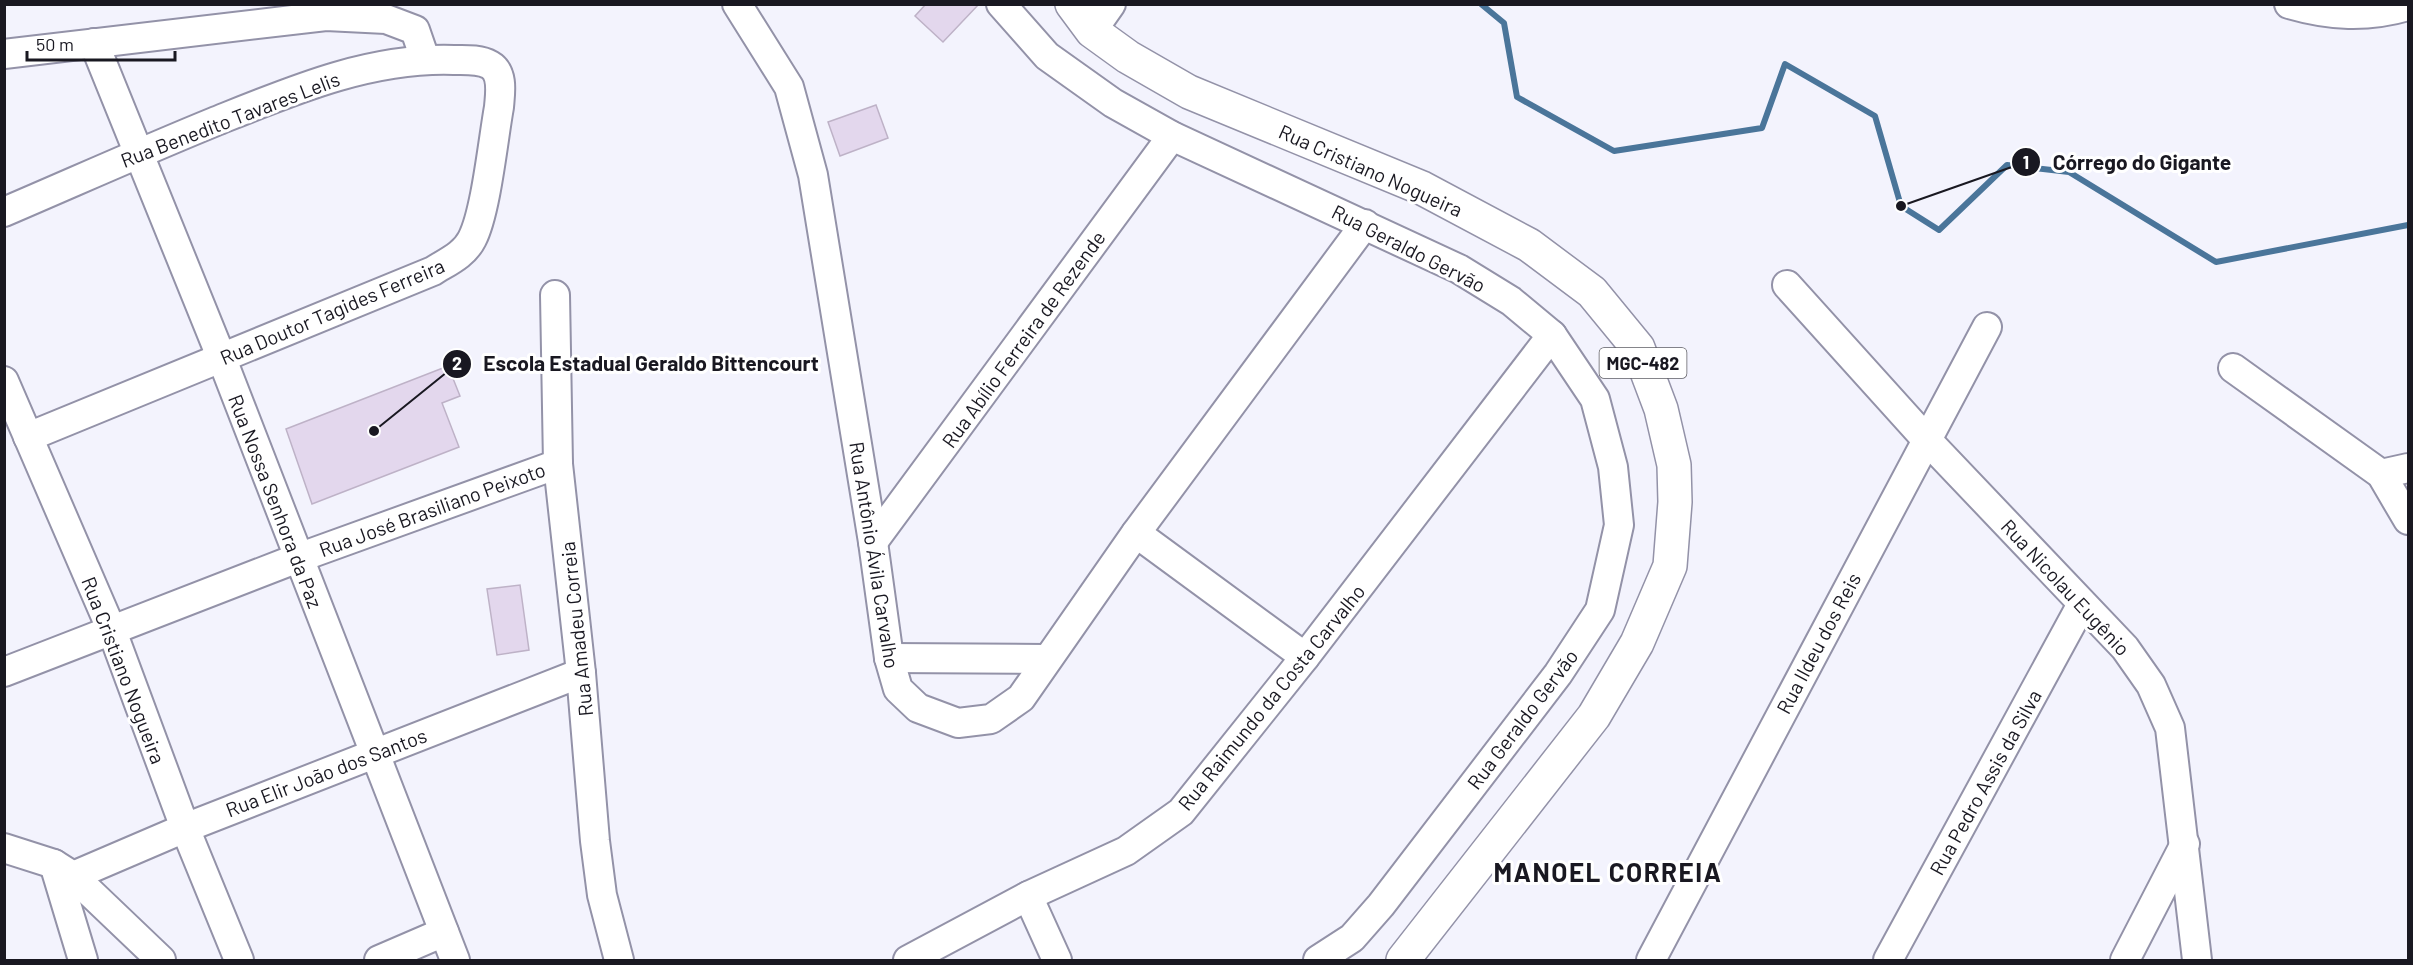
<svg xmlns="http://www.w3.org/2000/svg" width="2413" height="965" viewBox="0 0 2413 965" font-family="Barlow,sans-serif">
<rect width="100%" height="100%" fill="#f3f3fd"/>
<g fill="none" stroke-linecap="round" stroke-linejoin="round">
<polyline stroke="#4a759a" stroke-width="6" points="1481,4 1504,23 1517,97 1614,151 1762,128 1785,64 1875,116 1901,206 1939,230 2007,165 2069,172 2216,262 2408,225"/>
</g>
<g fill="#e3d7ed" stroke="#beb2c7" stroke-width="1.5">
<polygon points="926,4 979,4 943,42 915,16"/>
<polygon points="876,105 888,138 840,156 828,122"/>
<polygon points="448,366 460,396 442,403 459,447 312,504 286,429"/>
<polygon points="520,585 529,650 497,655 487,589"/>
</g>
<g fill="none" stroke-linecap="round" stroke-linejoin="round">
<g stroke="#9392a8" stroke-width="32">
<g id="minor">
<polyline points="737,4 789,87 813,175 873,542 889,658 898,689 918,708 958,723 991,719 1021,698 1136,533 1365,224"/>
<polyline points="1001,4 1047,56 1113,103 1172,136 1459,269 1511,301 1552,335 1595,399 1613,467 1619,525 1600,610 1558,674 1381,905 1352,938 1318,960"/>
<path d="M2289,4C2330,16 2367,18 2408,6"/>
<polyline points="1092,31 1111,4"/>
<polyline points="94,43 222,359 455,960"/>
<polyline points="4,54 326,16 386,19 415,30 425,59"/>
<path d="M4,212C74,182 143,151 214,122C291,91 370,57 454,60C465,60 480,59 490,65C504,73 500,94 499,107C493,140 486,212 472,239C464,255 447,262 433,271L28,437"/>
<polyline points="1787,285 1926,439 2125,648 2151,685 2170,728 2197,960"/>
<polyline points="555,295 558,464 581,673 595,841 602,895 619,960"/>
<polyline points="2233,368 2381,474 2408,520"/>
<polyline points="4,381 112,631 185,828 239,960"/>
<polyline points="2381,474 2408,468"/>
<polyline points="1136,533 1305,657"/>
<polyline points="873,542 1172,136"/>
<polyline points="889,658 1046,659"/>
<polyline points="4,672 298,558 558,464"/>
<polyline points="4,848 54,864 73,876 161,960"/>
<polyline points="54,864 83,960"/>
<polyline points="73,876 185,828 581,673"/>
<polyline points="1028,896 1057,960"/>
<polyline points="379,960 444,932"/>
<polyline points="908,960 1028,896 1126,851 1181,812 1305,657 1552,335"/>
<polyline points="1651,960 1987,327"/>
<polyline points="1888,960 2082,604"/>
<polyline points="2125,960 2185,844"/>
</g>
</g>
<g stroke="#9392a8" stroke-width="36">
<polyline id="highway" points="1072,4 1092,31 1128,57 1189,92 1422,188 1529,245 1592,292 1638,348 1661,409 1674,465 1675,502 1670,566 1637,643 1594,716 1403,960"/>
</g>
<use href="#minor" stroke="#fff" stroke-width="28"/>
<use href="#highway" stroke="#fff" stroke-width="33"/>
</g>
<g text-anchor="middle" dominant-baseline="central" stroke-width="6" stroke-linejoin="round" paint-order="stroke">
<rect fill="#fff" stroke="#5e5d64" stroke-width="1.5" x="1599.5" y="348" width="87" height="30" rx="4.5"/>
<g font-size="18" font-weight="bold" fill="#191821">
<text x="1643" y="363">MGC-482</text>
</g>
<g font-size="20" fill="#191821" stroke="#fff">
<text transform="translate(230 119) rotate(-21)">Rua Benedito Tavares Lelis</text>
<text transform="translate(1371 170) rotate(24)">Rua Cristiano Nogueira</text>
<text transform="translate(1409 248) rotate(27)">Rua Geraldo Gervão</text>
<text transform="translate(332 311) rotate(-23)">Rua Doutor Tagides Ferreira</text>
<text transform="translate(1023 339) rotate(-54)">Rua Abílio Ferreira de Rezende</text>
<text transform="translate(276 501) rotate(69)">Rua Nossa Senhora da Paz</text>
<text transform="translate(432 509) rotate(-20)">Rua José Brasiliano Peixoto</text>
<text transform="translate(875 555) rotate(81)">Rua Antônio Ávila Carvalho</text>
<text transform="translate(2066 587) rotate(47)">Rua Nicolau Eugênio</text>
<text transform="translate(576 629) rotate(-96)">Rua Amadeu Correia</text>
<text transform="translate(1818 643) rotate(-62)">Rua Ildeu dos Reis</text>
<text transform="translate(124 670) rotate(69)">Rua Cristiano Nogueira</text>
<text transform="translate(1271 697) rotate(-51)">Rua Raimundo da Costa Carvalho</text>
<text transform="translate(1522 719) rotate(-53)">Rua Geraldo Gervão</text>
<text transform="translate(326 772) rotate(-21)">Rua Elir João dos Santos</text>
<text transform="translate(1985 782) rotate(-61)">Rua Pedro Assis da Silva</text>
</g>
<g font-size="26" font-weight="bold" letter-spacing="1.5" fill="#191821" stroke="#fff">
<text x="1608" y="871">MANOEL CORREIA</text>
</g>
</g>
<path fill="none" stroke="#191821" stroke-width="2" d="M1901 206L2026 162M374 431L457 364"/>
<g fill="#191821" stroke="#fff" stroke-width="2">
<circle cx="1901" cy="206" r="6"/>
<circle cx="374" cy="431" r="6"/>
<circle cx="2026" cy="162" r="15"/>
<circle cx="457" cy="364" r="15"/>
</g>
<g font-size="18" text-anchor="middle" font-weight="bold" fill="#fff">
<text x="2026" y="169">1</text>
<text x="457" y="370">2</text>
</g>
<g font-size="21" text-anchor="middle" font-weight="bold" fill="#191821" stroke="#fff" stroke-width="6" stroke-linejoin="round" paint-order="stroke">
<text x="2142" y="170">Córrego do Gigante</text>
<text x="651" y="371">Escola Estadual Geraldo Bittencourt</text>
</g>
<rect width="2413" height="965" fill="none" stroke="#191821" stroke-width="12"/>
<path d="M27 51v9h148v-9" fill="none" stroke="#191821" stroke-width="3"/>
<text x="36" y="51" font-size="18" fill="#191821" stroke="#ffffff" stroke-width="4.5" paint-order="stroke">50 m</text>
</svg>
